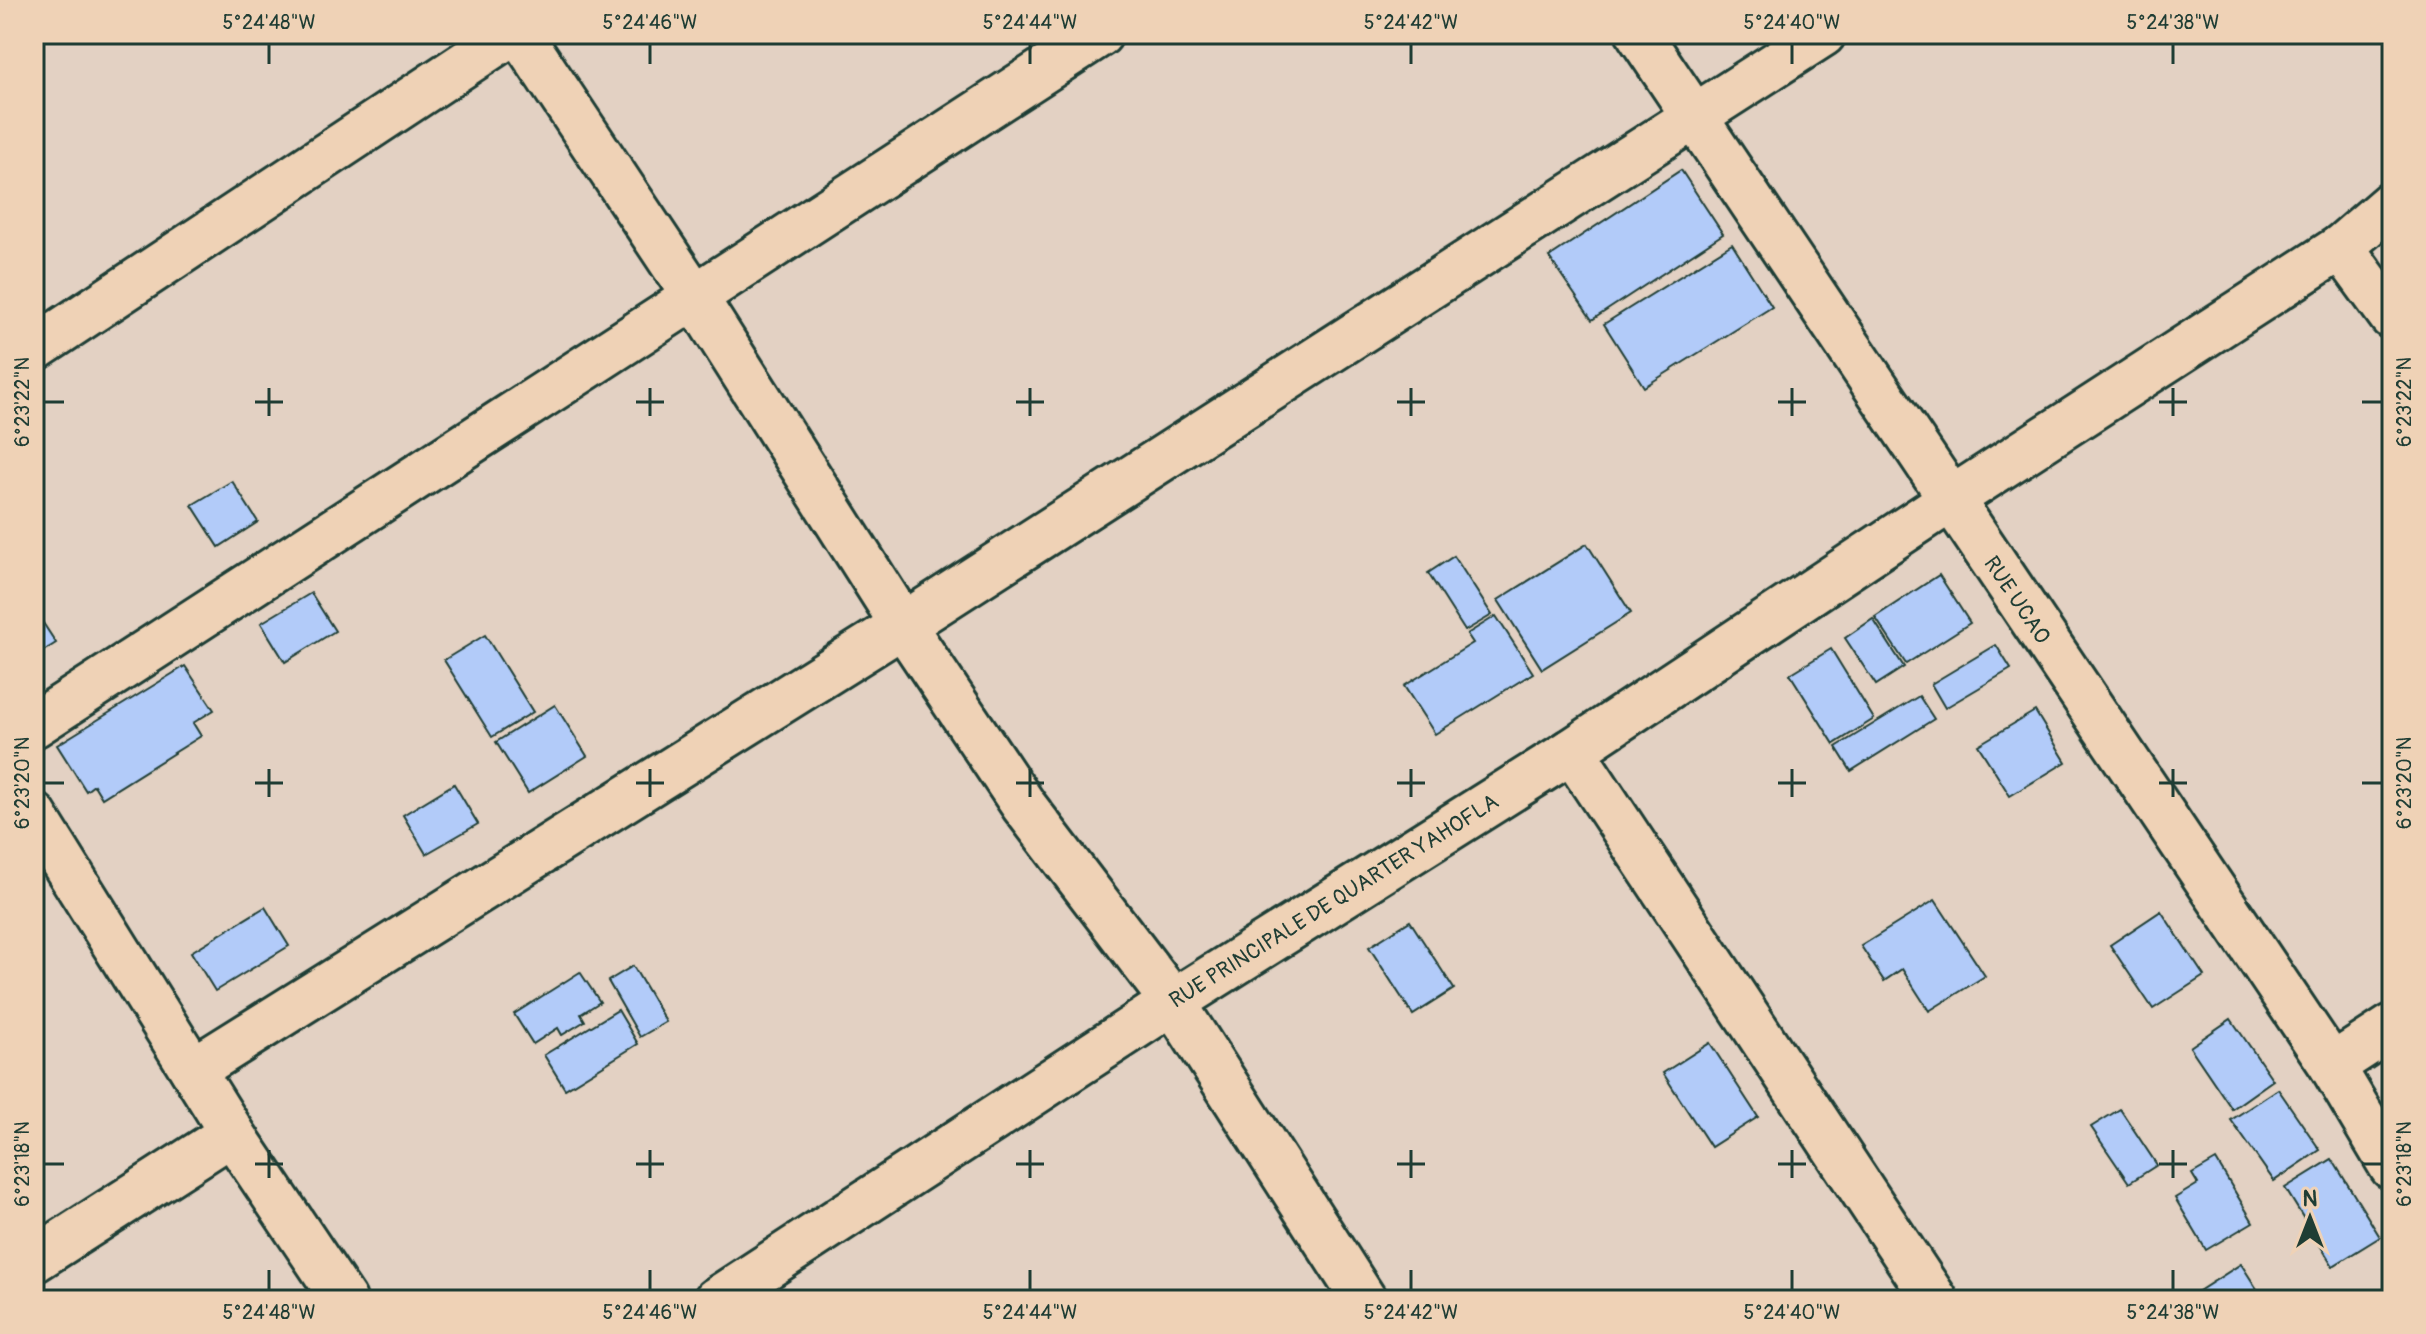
<svg xmlns="http://www.w3.org/2000/svg" width="2426" height="1334" viewBox="0 0 2426 1334" font-family="Pangolin,sans-serif">
<rect width="100%" height="100%" fill="#e3d1c3"/>
<filter id="ink" filterUnits="userSpaceOnUse"><feTurbulence type="fractalNoise" baseFrequency=".0125" numOctaves="2"/><feDisplacementMap in="SourceGraphic" scale="16" xChannelSelector="R" yChannelSelector="G"/><feConvolveMatrix kernelMatrix="1 2 1 2 8 2 1 2 1" color-interpolation-filters="sRGB"/></filter>
<g filter="url(#ink)">
<g fill="#b2cbf9" stroke="#1f3d34" stroke-width="2">
<polygon points="1681,170 1723,234 1592,320 1549,257"/>
<polygon points="1732,244 1772,307 1644,387 1604,324"/>
<polygon points="232,481 258,522 219,547 192,505"/>
<polygon points="1587,544 1631,613 1542,669 1498,600"/>
<polygon points="1454,556 1492,615 1465,631 1428,573"/>
<polygon points="1939,575 1970,623 1906,664 1875,617"/>
<polygon points="311,593 335,631 285,662 261,623"/>
<polygon points="34,609 56,643 34,657"/>
<polygon points="1496,616 1533,673 1435,734 1404,686 1473,643 1467,634"/>
<polygon points="1873,619 1904,667 1876,685 1845,638"/>
<polygon points="485,635 533,712 492,737 444,660"/>
<polygon points="1996,645 2011,669 1945,708 1931,684"/>
<polygon points="1831,649 1874,719 1834,744 1790,674"/>
<polygon points="185,666 214,710 193,723 201,736 102,798 94,785 86,791 57,745"/>
<polygon points="1919,696 1934,719 1851,771 1836,747"/>
<polygon points="555,705 587,756 528,793 496,742"/>
<polygon points="2035,711 2066,762 2010,796 1978,745"/>
<polygon points="454,784 478,824 426,854 403,815"/>
<polygon points="1935,900 1985,976 1929,1011 1902,969 1884,981 1861,946"/>
<polygon points="265,907 289,946 215,991 191,952"/>
<polygon points="2161,911 2204,976 2153,1009 2110,945"/>
<polygon points="1410,921 1454,989 1413,1015 1369,947"/>
<polygon points="633,966 666,1022 640,1037 608,981"/>
<polygon points="580,972 600,1002 581,1014 585,1021 562,1035 558,1028 533,1044 514,1014"/>
<polygon points="618,1010 638,1044 565,1089 544,1055"/>
<polygon points="2231,1019 2273,1080 2232,1109 2190,1047"/>
<polygon points="1710,1043 1758,1117 1711,1147 1663,1073"/>
<polygon points="2278,1089 2320,1150 2274,1181 2231,1120"/>
<polygon points="2120,1109 2157,1165 2129,1183 2091,1127"/>
<polygon points="2332,1159 2380,1237 2333,1266 2285,1188"/>
<polygon points="2216,1160 2253,1222 2206,1250 2175,1198 2198,1184 2192,1174"/>
<polygon points="2241,1264 2264,1300 2185,1300"/>
</g>
<g fill="none" stroke-linecap="round" stroke-linejoin="round">
<g stroke="#1f3d34" stroke-width="50">
<g id="street">
<polyline points="520,34 695,297 903,625 1024,806 1173,1002 1364,1300"/>
<polyline points="1639,34 2332,1066 2392,1167"/>
<polyline points="2341,247 2392,203"/>
<polyline points="34,349 510,34"/>
<polyline points="34,725 1100,34"/>
<polyline points="1572,751 1935,1300"/>
<polyline points="34,815 232,1133 344,1300"/>
<polyline points="2332,1066 2392,1027"/>
<polyline points="193,1070 903,625 1823,34"/>
<polyline points="34,1260 232,1133"/>
<polyline points="716,1300 1173,1002 1572,751 1950,500 2341,247 2392,317"/>
</g>
</g>
<use href="#street" stroke="#efd2b6" stroke-width="44"/>
</g>
</g>
<path fill="none" stroke="#1f3d34" stroke-width="3" d="M269,44V64M650,44V64M1030,44V64M1411,44V64M1792,44V64M2173,44V64M269,388V416M650,388V416M1030,388V416M1411,388V416M1792,388V416M2173,388V416M44,402H64M255,402H283M636,402H664M1016,402H1044M1397,402H1425M1778,402H1806M2159,402H2187M2362,402H2382M269,769V797M650,769V797M1030,769V797M1411,769V797M1792,769V797M2173,769V797M44,783H64M255,783H283M636,783H664M1016,783H1044M1397,783H1425M1778,783H1806M2159,783H2187M2362,783H2382M269,1150V1178M650,1150V1178M1030,1150V1178M1411,1150V1178M1792,1150V1178M2173,1150V1178M44,1164H64M255,1164H283M636,1164H664M1016,1164H1044M1397,1164H1425M1778,1164H1806M2159,1164H2187M2362,1164H2382M269,1270V1290M650,1270V1290M1030,1270V1290M1411,1270V1290M1792,1270V1290M2173,1270V1290"/>
<g text-anchor="middle" dominant-baseline="central" stroke-width="6" stroke-linejoin="round" paint-order="stroke">
<g font-size="22" fill="#1f3d34" stroke="#efd2b6">
<text transform="translate(2017 600) rotate(56)">RUE UCAO</text>
<text transform="translate(1334 901) rotate(-32)">RUE PRINCIPALE DE QUARTER YAHOFLA</text>
</g>
</g>
<rect width="2426" height="1334" fill="none" stroke="#efd2b6" stroke-width="88"/>
<g transform="translate(2310 1218)" stroke="#efd2b6" stroke-width="6" paint-order="stroke">
<path d="M0-6L14 30L0 20L-14 30Z" fill="#1f3d34"/>
<text y="-12" font-size="22" font-weight="bold" text-anchor="middle" fill="#1f3d34">N</text>
</g>
<rect x="44" y="44" width="2338" height="1246" fill="none" stroke="#1f3d34" stroke-width="3"/>
<g font-size="20" text-anchor="middle" fill="#1f3d34">
<text x="269" y="29">5°24'48"W</text>
<text x="650" y="29">5°24'46"W</text>
<text x="1030" y="29">5°24'44"W</text>
<text x="1411" y="29">5°24'42"W</text>
<text x="1792" y="29">5°24'40"W</text>
<text x="2173" y="29">5°24'38"W</text>
<text transform="translate(22 402) rotate(-90)" y="7">6°23'22"N</text>
<text transform="translate(2404 402) rotate(-90)" y="7">6°23'22"N</text>
<text transform="translate(22 783) rotate(-90)" y="7">6°23'20"N</text>
<text transform="translate(2404 783) rotate(-90)" y="7">6°23'20"N</text>
<text transform="translate(22 1164) rotate(-90)" y="7">6°23'18"N</text>
<text transform="translate(2404 1164) rotate(-90)" y="7">6°23'18"N</text>
<text x="269" y="1319">5°24'48"W</text>
<text x="650" y="1319">5°24'46"W</text>
<text x="1030" y="1319">5°24'44"W</text>
<text x="1411" y="1319">5°24'42"W</text>
<text x="1792" y="1319">5°24'40"W</text>
<text x="2173" y="1319">5°24'38"W</text>
</g>
</svg>
